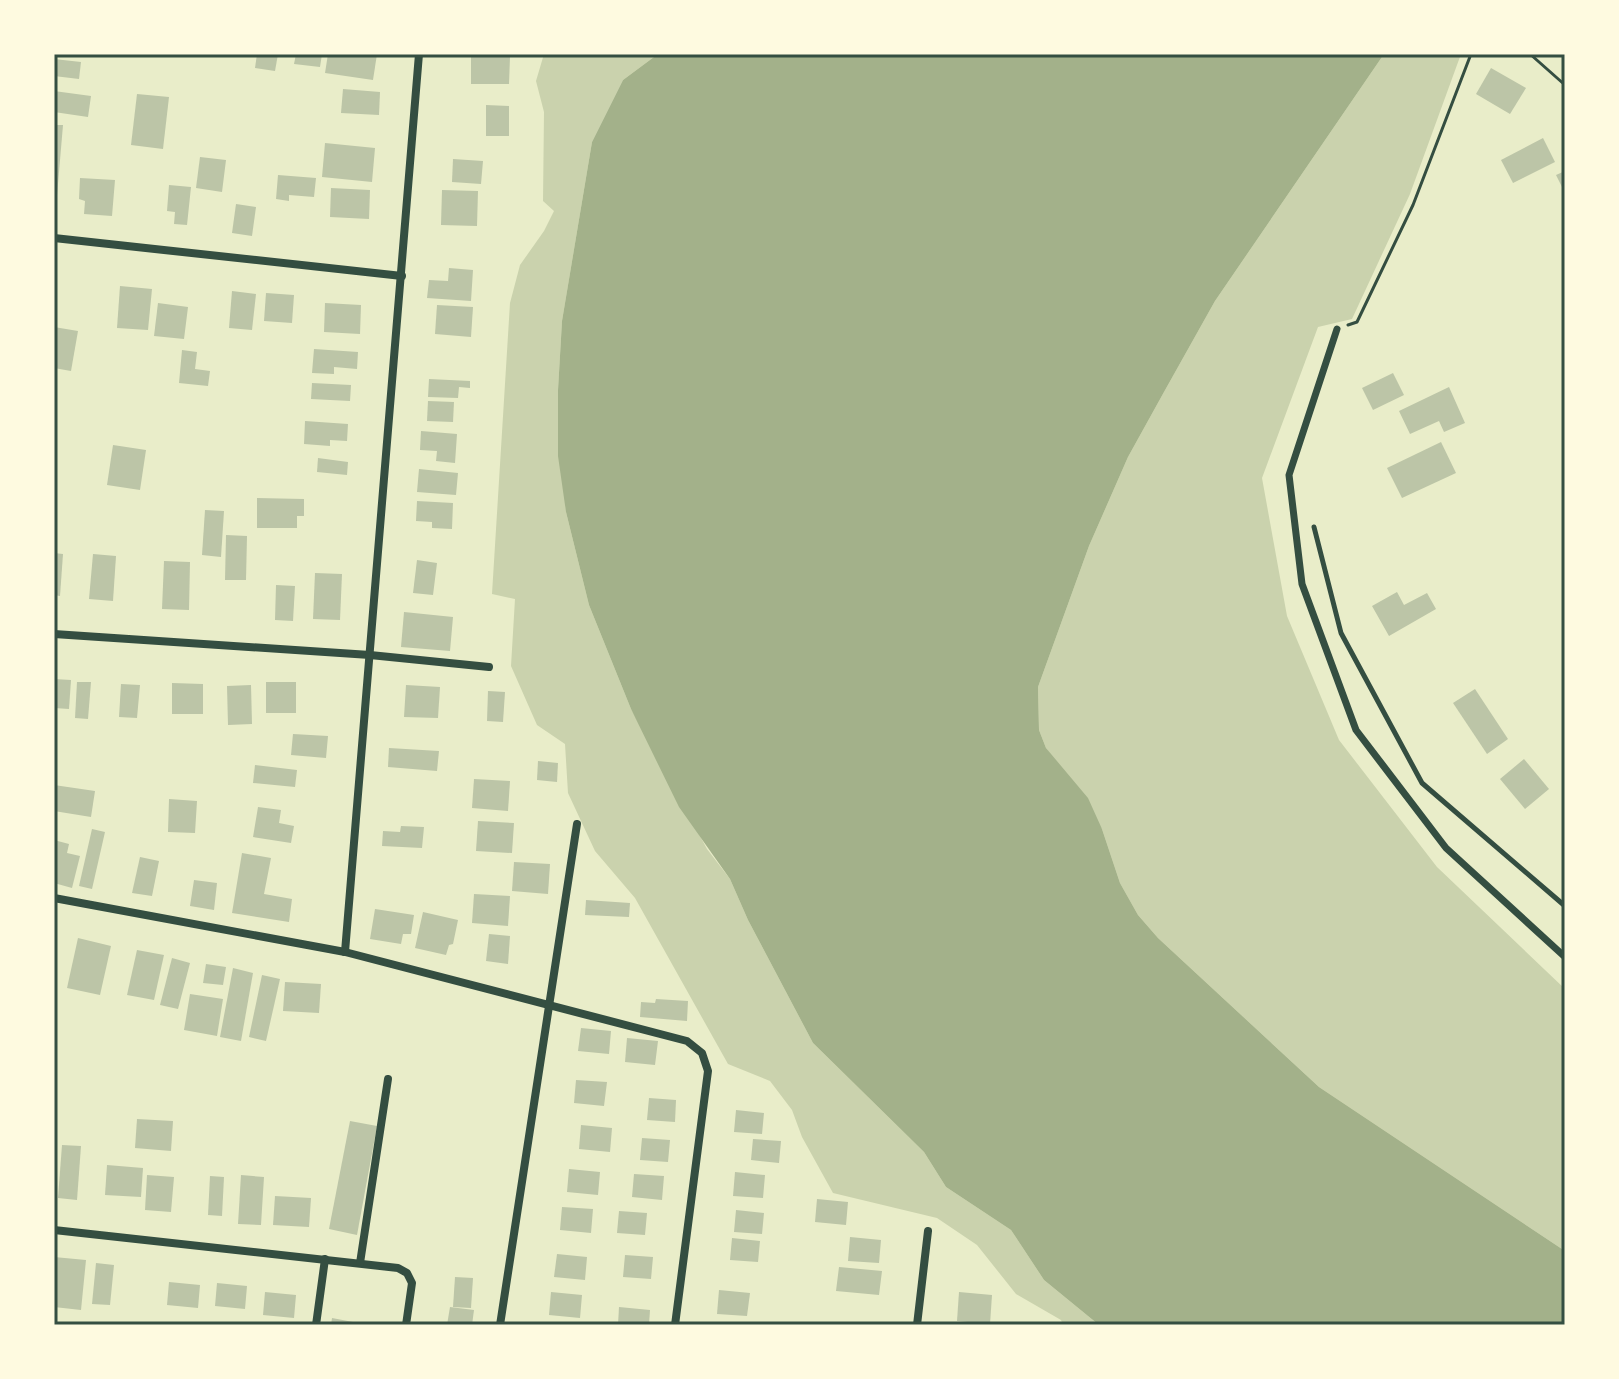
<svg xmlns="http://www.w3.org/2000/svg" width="1619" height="1379" viewBox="0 0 1619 1379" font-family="'Open Sans',sans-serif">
<rect width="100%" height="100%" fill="#e9edc9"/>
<g fill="#cad2ad">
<polygon points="544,54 658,54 623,80 592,142 562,321 558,390 566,512 589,605 631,709 707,849 730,879 748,920 813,1043 924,1152 946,1187 1011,1230 1044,1280 1099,1325 1063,1325 1061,1320 1016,1294 977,1245 937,1218 833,1193 802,1137 792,1110 770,1081 728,1064 635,898 595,851 568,793 565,744 537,725 511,666 515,599 492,594 510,303 520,265 544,231 554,211 543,201 544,112 536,81"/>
<polygon points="1384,54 1461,54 1410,194 1352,319 1318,327 1262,478 1287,616 1339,740 1437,867 1565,989 1565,1251 1319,1087 1158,938 1138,915 1120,883 1102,829 1046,748 1039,730 1038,687 1089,546 1128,457 1164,392 1215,301"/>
</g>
<polygon fill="#a3b18a" points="658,54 1384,54 1215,301 1164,392 1128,457 1089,546 1038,687 1039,730 1046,748 1088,798 1102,829 1120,883 1138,915 1158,938 1319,1087 1565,1251 1565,1325 1099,1325 1044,1280 1011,1230 946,1187 924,1152 813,1043 748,920 730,879 679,807 631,709 589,605 566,512 558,456 558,390 562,321 592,142 623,80"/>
<g fill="#bcc5a7">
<polygon points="257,54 278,54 275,71 255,68"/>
<polygon points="296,54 322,54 320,67 294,64"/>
<polygon points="328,54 377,54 373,80 325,73"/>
<polygon points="471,56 510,57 509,84 471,84"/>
<polygon points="54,59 81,62 79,79 54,76"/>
<polygon points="1491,68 1526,88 1510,114 1476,94"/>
<polygon points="343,89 380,92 379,115 341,113"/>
<polygon points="54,91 91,96 88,117 54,112"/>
<polygon points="137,94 169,97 163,149 131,145"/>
<polygon points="486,105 509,106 509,136 486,136"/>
<polygon points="54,125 63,125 56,207 54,207"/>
<polygon points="1543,138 1555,162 1513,183 1501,160"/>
<polygon points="325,143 375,148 372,182 322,177"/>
<polygon points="200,157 226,160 222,192 196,188"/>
<polygon points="453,159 483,161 481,184 452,182"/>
<polygon points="1565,171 1565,193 1556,175"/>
<polygon points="278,175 316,178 314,197 289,195 289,201 276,199"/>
<polygon points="80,178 115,180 112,216 84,214 85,201 79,199"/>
<polygon points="169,185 191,187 187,225 174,224 175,212 167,211"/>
<polygon points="331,188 370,190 369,219 330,217"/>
<polygon points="442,190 478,191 477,226 441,225"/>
<polygon points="236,204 256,207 252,236 232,233"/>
<polygon points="449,268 473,270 471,301 427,298 429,280 448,281"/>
<polygon points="120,286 152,289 148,330 117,328"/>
<polygon points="232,291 256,294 252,330 229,328"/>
<polygon points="266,293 294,295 292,323 264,321"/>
<polygon points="158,303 188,307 184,339 154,336"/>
<polygon points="325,303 361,305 360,334 324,332"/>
<polygon points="437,305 473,307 471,337 435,334"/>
<polygon points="54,327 78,331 71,371 54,368"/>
<polygon points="314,349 358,352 357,369 334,367 334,374 312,373"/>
<polygon points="182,350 197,352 195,369 210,371 208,386 179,383"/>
<polygon points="1393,373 1404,395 1373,410 1362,388"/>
<polygon points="429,379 470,381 470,388 459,387 458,398 428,397"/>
<polygon points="312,383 351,385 350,401 311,399"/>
<polygon points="1449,387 1465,423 1444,432 1439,421 1410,434 1399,411"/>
<polygon points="428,401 454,402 453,422 427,421"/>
<polygon points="305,421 348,424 347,441 330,440 330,446 304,444"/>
<polygon points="421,431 457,434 455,463 436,461 437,451 420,450"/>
<polygon points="1441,442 1456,473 1402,498 1387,468"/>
<polygon points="113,445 146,450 140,490 107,485"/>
<polygon points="318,458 348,462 347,475 317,472"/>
<polygon points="419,469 458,473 456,495 417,492"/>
<polygon points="257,498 304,499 304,516 297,516 297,528 257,528"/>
<polygon points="417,501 453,503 452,529 432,528 432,522 416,521"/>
<polygon points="205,510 224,511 221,557 202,555"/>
<polygon points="226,535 247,536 246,580 225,580"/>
<polygon points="54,553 63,554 60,596 54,595"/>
<polygon points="93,554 116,556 113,601 89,599"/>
<polygon points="417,560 437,563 433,595 413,593"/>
<polygon points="164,561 190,562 189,610 162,609"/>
<polygon points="315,573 342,574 340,620 313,619"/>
<polygon points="276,585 295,586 293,621 275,620"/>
<polygon points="1397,592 1404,605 1427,593 1436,609 1389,636 1372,606"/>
<polygon points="404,612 453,617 450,651 401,647"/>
<polygon points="54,679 71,680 69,709 54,708"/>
<polygon points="77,682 91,682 88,719 75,718"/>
<rect x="266" y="682" width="30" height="31"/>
<polygon points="172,683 203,684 203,714 172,714"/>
<polygon points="121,684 140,685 137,718 119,717"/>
<polygon points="251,685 252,724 228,725 227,686"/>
<polygon points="406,685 440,687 438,718 404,717"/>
<polygon points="1475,689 1508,739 1487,754 1453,703"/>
<polygon points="488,691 505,692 503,722 487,721"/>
<polygon points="293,734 328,736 326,758 291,755"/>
<polygon points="389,748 439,751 437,771 388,767"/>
<polygon points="1524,759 1549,789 1525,809 1500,779"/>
<polygon points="538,761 558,763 557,782 537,780"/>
<polygon points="255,765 297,770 295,787 253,783"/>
<polygon points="474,779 510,781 508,811 472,808"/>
<polygon points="54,785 95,791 91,817 54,811"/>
<polygon points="169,799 197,801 195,833 168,832"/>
<polygon points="258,807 281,810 279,823 294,826 291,843 253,837"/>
<polygon points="478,821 514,823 512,853 476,851"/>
<polygon points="401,826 424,827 422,848 382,846 383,831 400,832"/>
<polygon points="92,829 105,832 92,889 79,886"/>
<polygon points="54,840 69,844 67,853 80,856 72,888 54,883"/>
<polygon points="242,853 271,858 264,894 292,899 289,922 232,913"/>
<polygon points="140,857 159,861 152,896 132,893"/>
<polygon points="514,862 550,864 548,894 512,891"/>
<polygon points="194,880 217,883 214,910 190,906"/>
<polygon points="474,894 510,896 508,926 472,923"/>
<polygon points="586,900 630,903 629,917 585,915"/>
<polygon points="375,909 414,915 411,934 403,934 401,944 370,939"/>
<polygon points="423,912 458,920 453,944 449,945 446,955 415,948"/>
<polygon points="489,934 510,936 508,964 486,961"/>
<polygon points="78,938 111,946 100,995 67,988"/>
<polygon points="137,950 164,955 154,1000 127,995"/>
<polygon points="172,958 190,963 178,1009 160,1005"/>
<polygon points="206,964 226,967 223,985 203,983"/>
<polygon points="233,968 253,973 241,1041 220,1037"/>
<polygon points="262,975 280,979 266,1041 249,1037"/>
<polygon points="285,982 321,984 319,1013 283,1011"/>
<polygon points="190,994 223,999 217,1036 184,1030"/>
<polygon points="656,999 688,1001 687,1021 640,1017 641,1002 655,1003"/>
<polygon points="581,1028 611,1031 609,1054 578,1051"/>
<polygon points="627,1038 658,1041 655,1065 625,1062"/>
<polygon points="576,1080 607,1082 604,1106 574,1103"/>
<polygon points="649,1098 676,1100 675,1122 647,1120"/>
<polygon points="736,1110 764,1113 762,1134 734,1132"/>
<polygon points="137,1119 173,1121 171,1151 135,1148"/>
<polygon points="350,1121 377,1126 357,1235 329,1229"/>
<polygon points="581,1125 612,1128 610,1152 579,1149"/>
<polygon points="642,1138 670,1140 668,1162 640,1160"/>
<polygon points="753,1139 781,1141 779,1163 751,1160"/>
<polygon points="62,1145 81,1146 77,1200 58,1198"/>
<polygon points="107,1165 143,1168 141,1197 105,1195"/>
<polygon points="569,1169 600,1172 598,1195 567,1192"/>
<polygon points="735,1172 765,1175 763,1198 733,1196"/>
<polygon points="634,1174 664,1176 662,1200 632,1197"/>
<polygon points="147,1175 174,1177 171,1212 145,1210"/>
<polygon points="241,1175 264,1177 261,1225 238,1224"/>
<polygon points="210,1176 224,1177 222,1216 208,1215"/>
<polygon points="275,1196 311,1198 309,1227 273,1225"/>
<polygon points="817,1199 848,1202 846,1225 815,1222"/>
<polygon points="562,1207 593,1209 591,1233 560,1230"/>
<polygon points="736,1210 764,1213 762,1234 734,1232"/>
<polygon points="619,1211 647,1213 645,1235 617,1233"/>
<polygon points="850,1237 881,1240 879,1263 848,1261"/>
<polygon points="732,1238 760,1241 758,1262 730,1260"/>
<polygon points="557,1254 587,1257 585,1280 554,1277"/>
<polygon points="625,1255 653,1257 651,1279 623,1277"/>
<polygon points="54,1257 86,1260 81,1310 54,1307"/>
<polygon points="96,1263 114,1265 110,1305 92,1304"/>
<polygon points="839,1267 882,1271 879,1295 836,1291"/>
<polygon points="455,1277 473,1278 471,1308 453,1307"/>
<polygon points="169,1282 200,1285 198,1308 167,1305"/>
<polygon points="217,1283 247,1286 245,1309 215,1306"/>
<polygon points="719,1290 750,1293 747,1316 717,1314"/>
<polygon points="265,1292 296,1295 294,1318 263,1315"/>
<polygon points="551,1292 582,1295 580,1318 549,1315"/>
<polygon points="959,1292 992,1295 990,1324 957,1321"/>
<polygon points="450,1307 474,1310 472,1325 447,1325"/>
<polygon points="619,1307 650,1310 649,1325 618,1325"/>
<polygon points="332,1318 353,1322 352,1325 331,1325"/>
</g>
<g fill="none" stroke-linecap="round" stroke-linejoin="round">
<g stroke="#344e41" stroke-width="3">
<polyline points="1530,54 1565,85"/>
<polyline points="1348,325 1357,322 1413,205 1471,54"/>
</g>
<polyline stroke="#344e41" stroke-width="5" points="1314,527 1341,633 1422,783 1565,906"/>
<polyline stroke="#344e41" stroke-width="7" points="1337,329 1289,475 1302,584 1356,730 1446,848 1565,957"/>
<g stroke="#344e41" stroke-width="8">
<polyline points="54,238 402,276"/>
<polyline points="54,634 370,655 489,667"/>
<polyline points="54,898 345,952 687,1041 702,1053 708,1071 675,1325"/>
<polyline points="345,952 419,54"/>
<polyline points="54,1230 398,1268 407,1273 412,1283 406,1325"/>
<polyline points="360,1263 388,1079"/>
<polyline points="316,1325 325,1259"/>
<polyline points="500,1325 577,824"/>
<polyline points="917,1325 928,1231"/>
</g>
</g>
<rect width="1619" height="1379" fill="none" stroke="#fefae0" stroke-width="112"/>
<rect x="56" y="56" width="1507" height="1267" fill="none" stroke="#344e41" stroke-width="3"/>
</svg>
